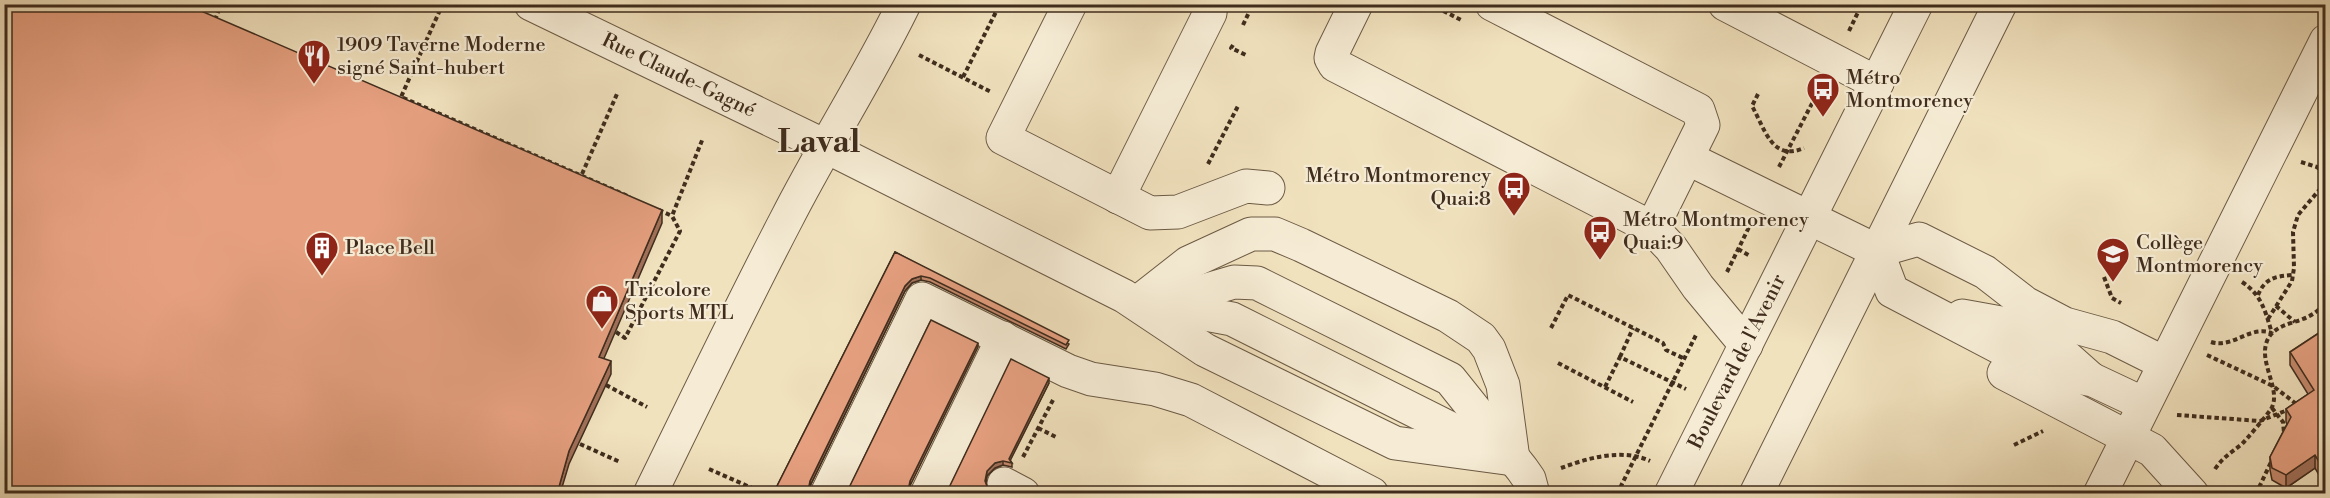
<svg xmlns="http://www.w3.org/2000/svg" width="2330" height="498" viewBox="0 0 2330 498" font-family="'Libre Bodoni',serif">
<rect width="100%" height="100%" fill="#f1e2be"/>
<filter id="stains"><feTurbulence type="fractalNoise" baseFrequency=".00333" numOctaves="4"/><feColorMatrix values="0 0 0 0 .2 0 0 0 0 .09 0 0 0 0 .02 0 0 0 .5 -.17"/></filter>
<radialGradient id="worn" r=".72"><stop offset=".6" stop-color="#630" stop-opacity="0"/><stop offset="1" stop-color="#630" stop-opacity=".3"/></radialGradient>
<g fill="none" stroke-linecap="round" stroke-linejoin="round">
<g stroke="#6c5a45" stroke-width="35">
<g id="minor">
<path id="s1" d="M531,4L825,146L1124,296L1205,350L1395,443L1513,459"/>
<polyline points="1070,4 1003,138 1150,213 1178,212 1246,186 1268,188"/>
<polyline points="1356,4 1332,53 1331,58 1335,65 1652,228 1671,248 1698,287 1746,345"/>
<polyline points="1492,4 1698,110 1703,125 1652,228"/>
<polyline points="1725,4 1877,83"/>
<polyline points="1687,158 1877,251 1892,291 2043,370 2093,380 2144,404"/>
<polyline points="1118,197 1210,13 1211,4"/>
<polyline points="1877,251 1919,239 1985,272 2025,303 2065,324 2112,337 2164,363"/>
<polyline points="1137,303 1188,263 1251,234 1275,234 1301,245 1448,316 1481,338 1489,349 1503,385 1513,459"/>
<polyline points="1137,303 1183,297 1234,282 1257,283 1450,379 1522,469 1529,479 1533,494"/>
<polyline points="1168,307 1232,319 1487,447"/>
<polyline points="1962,316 2012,325 2054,346 2090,378"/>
<polyline points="2004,373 2152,450 2192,494"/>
<polyline points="1004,484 1023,494"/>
<path d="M650,494C695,402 739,310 786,220C823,147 868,78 904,4"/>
<polyline points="827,494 922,299 1068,371 1091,379 1155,389 1191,400 1372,494"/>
<polyline points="927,494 1003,338"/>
<path id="s2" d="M1671,494L1916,4"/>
<polyline points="1756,494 2000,4"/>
<polyline points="2100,494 2326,41"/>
</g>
</g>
<g stroke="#3f2c1d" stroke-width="4" stroke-dasharray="4.5 3" stroke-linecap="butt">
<polyline points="1263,4 1270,8"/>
<polyline points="1430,4 1463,21"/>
<polyline points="440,10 401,97 630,197"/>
<polyline points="215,20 221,4"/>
<polyline points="1243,25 1253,4"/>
<polyline points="1849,31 1862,4"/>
<polyline points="1233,45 1231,48 1246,55"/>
<polyline points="919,55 991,92"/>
<polyline points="963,77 1000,4"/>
<path d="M1758,94L1752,106C1765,129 1772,162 1804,148"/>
<polyline points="2301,162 2317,167 2326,176"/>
<polyline points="1208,164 1238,106"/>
<polyline points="1779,167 1820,88"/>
<polyline points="582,174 617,94"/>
<polyline points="659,210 672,216"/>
<polyline points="1738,249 1750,256"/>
<polyline points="1727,272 1750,225"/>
<polyline points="2104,277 2112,298 2121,303"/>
<path d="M2242,282C2262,295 2265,311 2272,333"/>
<path d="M2258,295C2265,278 2276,276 2293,275"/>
<polyline points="2276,306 2295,322"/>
<polyline points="2268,319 2292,281 2294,268 2293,232 2298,215 2326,182"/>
<polyline points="1551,328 1568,295 1663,343 1666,350 1685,359"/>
<polyline points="616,332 625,338 680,231 672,216 703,138"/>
<path d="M2211,342C2233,349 2249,325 2272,333"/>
<polyline points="2207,355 2273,386 2299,406"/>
<polyline points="1620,357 1633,328"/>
<polyline points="1558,363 1633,402"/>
<polyline points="606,385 647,407"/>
<polyline points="1605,387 1620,357 1686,389"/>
<polyline points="2272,408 2283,422 2284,433"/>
<polyline points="2177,415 2260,421 2290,409"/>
<polyline points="1038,428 1058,438"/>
<polyline points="580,444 620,462"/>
<polyline points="2014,445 2043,431"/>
<polyline points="1023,457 1053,400"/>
<path d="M1561,468C1588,458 1622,448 1650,461"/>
<polyline points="709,469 752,488 750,494"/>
<path d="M2215,469C2223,457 2231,453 2242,444C2247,439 2267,415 2271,409C2283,389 2255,360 2269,337C2282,318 2310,326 2326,301"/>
<polyline points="1617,494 1696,335"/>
<polyline points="2256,494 2271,462"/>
</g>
<use href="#minor" stroke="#f6ecd5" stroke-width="33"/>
</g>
<g fill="#c68a6e" stroke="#3f2c1d" stroke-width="1.5">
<polygon points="895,252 1069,344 1066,349 930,282 921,280 912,283 905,291 810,486 773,494"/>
<polygon points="2325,329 2325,485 2315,468 2286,488 2272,480 2270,470 2270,457 2287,424 2286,422 2286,409 2308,394 2290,365 2290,352"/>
<polygon points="1049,383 1010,460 1012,463 1012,467 1003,465 995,468 987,476 986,483 988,489 946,494"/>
</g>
<g fill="#a1705a" stroke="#3f2c1d" stroke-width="1.5">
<polygon points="662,210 662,223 599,370 599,357"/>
<polygon points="921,276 921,280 912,283 905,291 810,486 809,494 810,481 905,286 912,279"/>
<polygon points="978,343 978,347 910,486 909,494 910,481"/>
<polygon points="611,361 611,374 569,464 560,494 557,494 569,451"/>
<polygon points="1049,378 1049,383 1009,463 1009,459"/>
<polygon points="2315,455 2315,468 2286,488 2286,475"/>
<polygon points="1003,461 1003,465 995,468 987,476 985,485 987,471 995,463"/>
</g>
<g fill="#e6a080" stroke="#3f2c1d" stroke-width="1.5">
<polygon points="4,4 185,4 662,210 599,357 611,361 569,451 557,494 4,494"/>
<polygon points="895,252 1069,340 1066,345 930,278 921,276 912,279 905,286 810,481 808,491 809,494 773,494"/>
<polygon points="931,320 978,343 910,481 908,491 909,494 846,494"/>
<polygon points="2325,329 2325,472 2315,455 2286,475 2272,468 2270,457 2291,417 2286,409 2314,390 2290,352"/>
<polygon points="1011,359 1049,378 1009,459 1012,463 1003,461 995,463 987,471 985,481 988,489 993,494 946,494"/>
</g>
<defs>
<g id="restaurant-pin" transform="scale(1.725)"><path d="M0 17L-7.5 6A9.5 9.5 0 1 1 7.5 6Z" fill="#8f2418" stroke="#f6ecd5"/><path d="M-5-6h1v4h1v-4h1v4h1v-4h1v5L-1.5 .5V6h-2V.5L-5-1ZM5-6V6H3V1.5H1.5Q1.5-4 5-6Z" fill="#fff"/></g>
<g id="bus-pin" transform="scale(1.725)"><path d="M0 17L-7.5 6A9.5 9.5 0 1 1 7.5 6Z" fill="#8f2418" stroke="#f6ecd5"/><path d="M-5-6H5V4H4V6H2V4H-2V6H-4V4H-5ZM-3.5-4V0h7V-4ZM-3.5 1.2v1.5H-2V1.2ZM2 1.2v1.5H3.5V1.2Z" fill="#fff"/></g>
<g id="building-pin" transform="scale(1.725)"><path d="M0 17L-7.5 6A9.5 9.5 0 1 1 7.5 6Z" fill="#8f2418" stroke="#f6ecd5"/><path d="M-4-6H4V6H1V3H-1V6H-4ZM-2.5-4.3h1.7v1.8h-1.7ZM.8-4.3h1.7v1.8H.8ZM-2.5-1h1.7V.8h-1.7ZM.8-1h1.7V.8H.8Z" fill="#fff"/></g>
<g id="university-pin" transform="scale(1.725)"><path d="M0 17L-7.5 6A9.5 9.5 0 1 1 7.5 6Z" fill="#8f2418" stroke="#f6ecd5"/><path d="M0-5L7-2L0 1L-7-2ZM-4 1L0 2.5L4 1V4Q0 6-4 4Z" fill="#fff"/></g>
<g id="shop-pin" transform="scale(1.725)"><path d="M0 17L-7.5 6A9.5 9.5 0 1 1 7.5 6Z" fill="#8f2418" stroke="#f6ecd5"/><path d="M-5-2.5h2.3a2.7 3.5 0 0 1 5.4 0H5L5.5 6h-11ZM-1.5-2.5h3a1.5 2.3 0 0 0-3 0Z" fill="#fff"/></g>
</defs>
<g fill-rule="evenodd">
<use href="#restaurant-pin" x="314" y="56"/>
<use href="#bus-pin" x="1823" y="89"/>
<use href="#bus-pin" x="1514" y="188"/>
<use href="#bus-pin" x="1600" y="232"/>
<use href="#building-pin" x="322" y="248"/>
<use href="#university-pin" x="2113" y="254"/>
<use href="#shop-pin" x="602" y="301"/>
</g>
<g text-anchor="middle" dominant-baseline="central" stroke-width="4.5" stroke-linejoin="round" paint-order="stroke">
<g font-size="20" fill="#3f2c1d" stroke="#f6ecd5" text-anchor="start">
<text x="337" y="45">1909 Taverne Moderne<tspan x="337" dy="23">signé Saint-hubert</tspan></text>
<text x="1846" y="78">Métro<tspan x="1846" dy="23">Montmorency</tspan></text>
<text x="1491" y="176" text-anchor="end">Métro Montmorency<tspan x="1491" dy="23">Quai:8</tspan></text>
<text x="1623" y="220">Métro Montmorency<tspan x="1623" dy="23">Quai:9</tspan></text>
<text x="2136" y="243">Collège<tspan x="2136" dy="23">Montmorency</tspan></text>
<text x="345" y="248">Place Bell</text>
<text x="625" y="290">Tricolore<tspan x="625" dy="23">Sports MTL</tspan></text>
</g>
<g font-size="20" fill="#3f2c1d" stroke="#f6ecd5">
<text stroke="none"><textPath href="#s1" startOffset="164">Rue Claude-Gagné</textPath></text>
<text stroke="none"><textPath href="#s2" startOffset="148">Boulevard de l'Avenir</textPath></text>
</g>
<g font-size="32" font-weight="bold" fill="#3f2c1d" stroke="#f6ecd5">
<text x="819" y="142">Laval</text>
</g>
</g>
<rect width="2330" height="498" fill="none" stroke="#f1e2be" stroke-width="24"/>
<rect x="6" y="6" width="2318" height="486" fill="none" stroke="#3f2c1d" stroke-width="3"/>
<rect x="12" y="12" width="2306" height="474" fill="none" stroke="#3f2c1d" stroke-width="1.5"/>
<rect width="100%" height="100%" filter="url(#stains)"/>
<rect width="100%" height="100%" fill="url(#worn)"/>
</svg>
